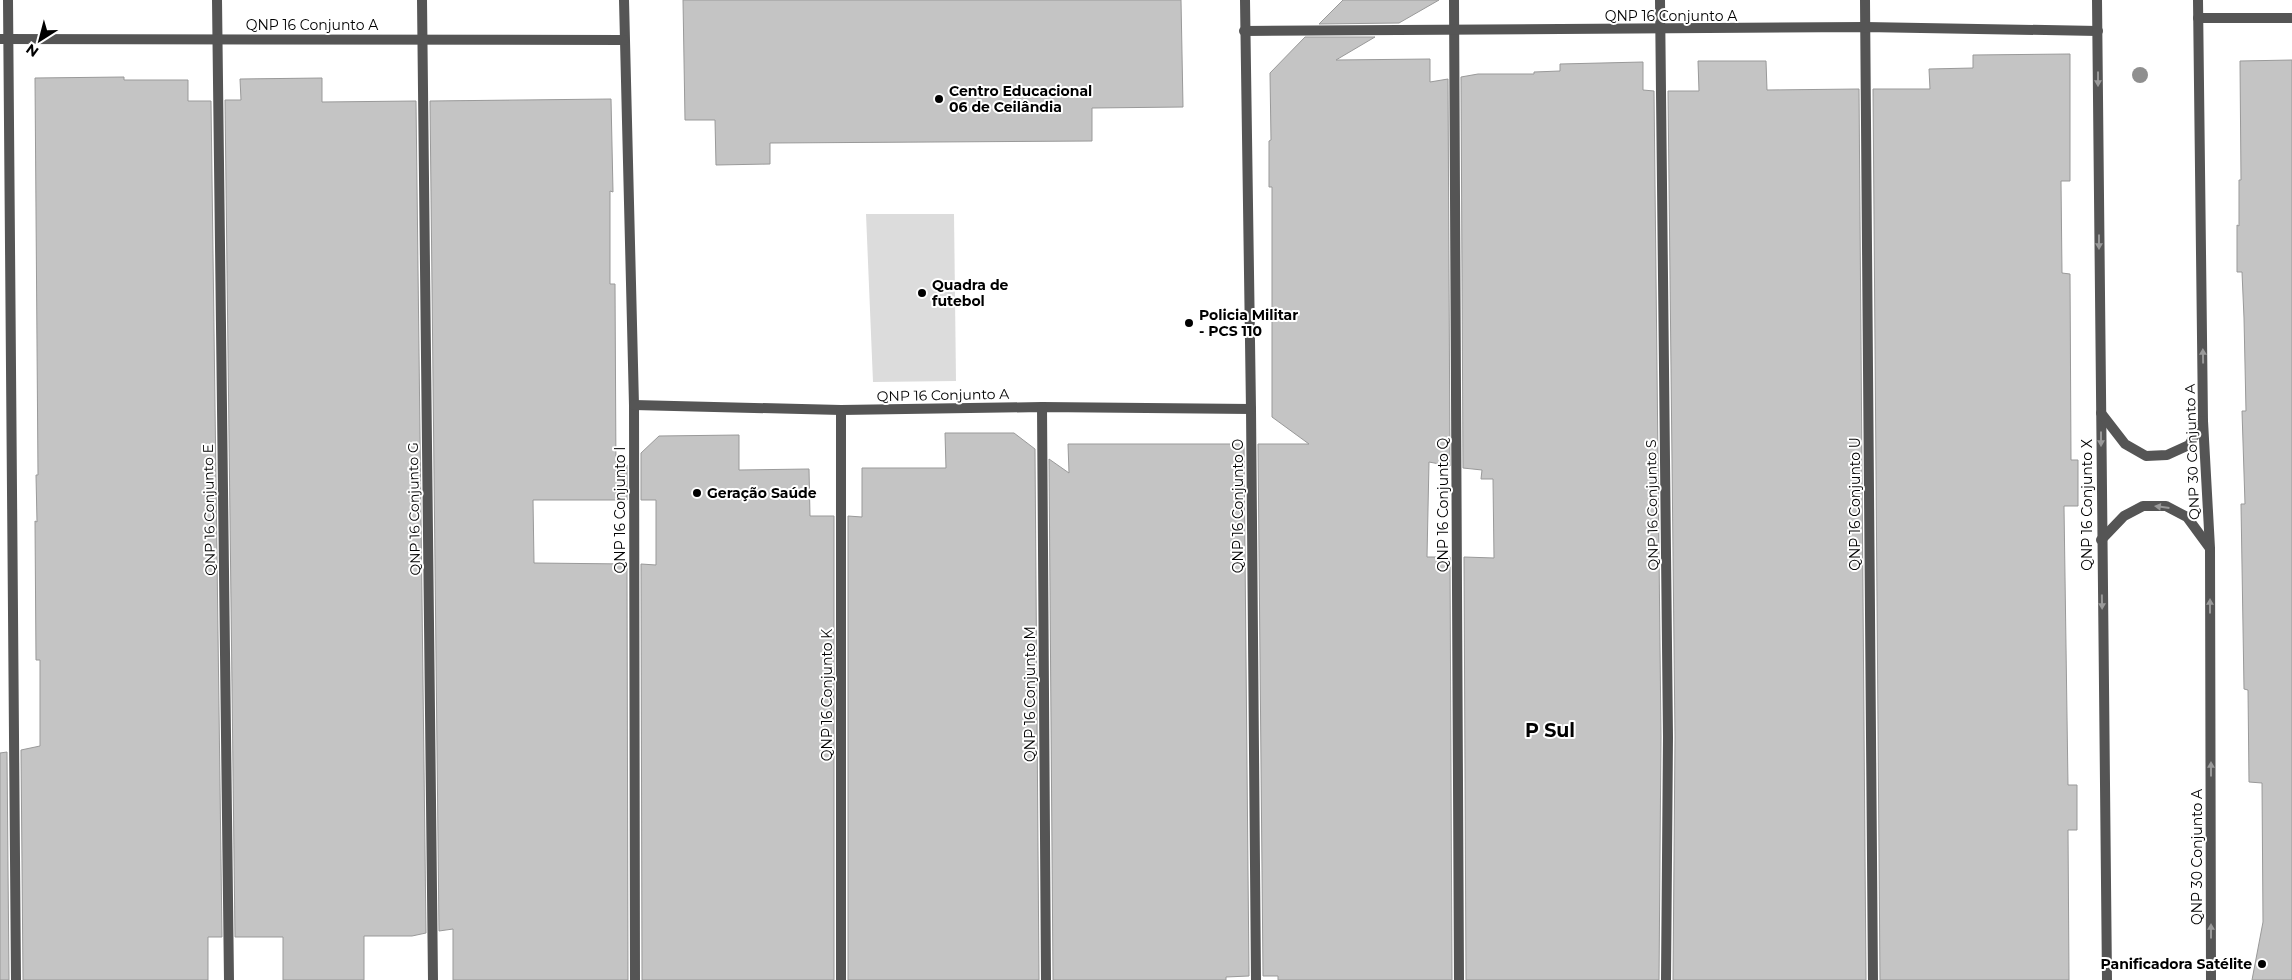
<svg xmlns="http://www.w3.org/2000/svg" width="2292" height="980" viewBox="0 0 2292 980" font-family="Montserrat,sans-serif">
<rect width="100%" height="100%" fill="#fff"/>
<polygon fill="#dcdcdc" points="866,214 954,214 956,381 873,382"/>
<g fill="#c4c4c4" stroke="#999">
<polygon points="683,0 1181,0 1183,107 1092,108 1092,141 770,143 770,164 716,165 715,120 685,120"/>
<polygon points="1343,0 1439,0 1399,23 1319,24"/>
<polygon points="1305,37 1375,37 1336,60 1430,59 1430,82 1448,79 1450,466 1429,462 1427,557 1450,557 1452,980 1278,980 1278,976 1263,976 1258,444 1309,444 1272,417 1272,187 1269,187 1269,141 1271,140 1270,73"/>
<polygon points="2070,54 2070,181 2061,181 2062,273 2070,274 2071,460 2078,460 2078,506 2064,506 2068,785 2077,785 2077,830 2068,830 2069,980 1880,980 1873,89 1930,89 1929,69 1973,68 1973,55"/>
<polygon points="2292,60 2292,980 2252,980 2263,922 2262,783 2249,782 2248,690 2244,689 2241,504 2245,504 2242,411 2246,411 2244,318 2242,272 2237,272 2237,225 2239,226 2239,180 2241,180 2240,61"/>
<polygon points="1698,61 1766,61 1767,90 1859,89 1866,980 1673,980 1675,737 1668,91 1699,91"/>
<polygon points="1643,62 1643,90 1654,91 1661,737 1659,980 1466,980 1464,557 1494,558 1493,479 1481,479 1482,470 1463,468 1461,77 1478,74 1534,74 1534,72 1560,71 1560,64"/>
<polygon points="124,77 124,80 188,80 188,101 211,101 222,937 208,937 208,980 23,980 21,750 40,746 40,660 36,660 35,521 37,522 36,475 38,475 35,78"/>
<polygon points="322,78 322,102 416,101 426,933 412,936 364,936 364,980 283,980 283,937 235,937 225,100 241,100 240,79"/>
<polygon points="611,99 613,192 610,191 610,284 615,284 616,475 627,465 627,500 533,500 534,563 627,564 628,980 453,980 453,929 439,931 430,101"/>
<polygon points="945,433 1014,433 1035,449 1039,980 848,980 848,516 862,517 862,468 946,468"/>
<polygon points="739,435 739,470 809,469 810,516 834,516 834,980 642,980 641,564 656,565 656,500 641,500 641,453 659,436"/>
<polygon points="1068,444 1244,444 1249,976 1226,977 1226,980 1053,980 1049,459 1069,473"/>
<polygon points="7,752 9,980 0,980 0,753"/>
</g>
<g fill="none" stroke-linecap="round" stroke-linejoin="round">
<g stroke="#555" stroke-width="10">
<polyline points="8,0 16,980"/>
<polyline points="217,0 229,980"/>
<polyline points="422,0 433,980"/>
<polyline points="624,0 634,405 635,980"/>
<polyline points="1245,0 1251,409 1256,980"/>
<polyline points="1454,0 1459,980"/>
<polyline points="1660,0 1668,737 1666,980"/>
<polyline points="1865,0 1873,980"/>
<polyline points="2198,18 2292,18"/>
<polyline points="1244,31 1865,27 2098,31"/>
<polyline points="0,39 624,40"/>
<polyline points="634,405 841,410 1042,407 1251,409"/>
<polyline points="1042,407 1046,980"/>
<polyline points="841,410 841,980"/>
</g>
<g stroke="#555" stroke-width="10">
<polyline points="2097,0 2107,980"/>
<polyline points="2198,0 2203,421 2210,548 2211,980"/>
<polyline points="2101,413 2125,444 2146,456 2167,455 2189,445 2203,421"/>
<polyline points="2101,540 2124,516 2143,506 2166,506 2187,517 2209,547"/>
</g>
</g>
<circle fill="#8f8f8f" cx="2140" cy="75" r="8"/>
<defs><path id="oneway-solid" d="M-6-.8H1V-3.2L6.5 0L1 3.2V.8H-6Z" transform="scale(1.25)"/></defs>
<g fill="#999">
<use href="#oneway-solid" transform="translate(2098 79) rotate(90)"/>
<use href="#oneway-solid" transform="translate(2099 242) rotate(90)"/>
<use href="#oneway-solid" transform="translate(2203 356) rotate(-91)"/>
<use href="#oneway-solid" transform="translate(2101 439) rotate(90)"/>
<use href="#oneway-solid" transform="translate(2162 507) rotate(-173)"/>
<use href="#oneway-solid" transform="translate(2102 602) rotate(89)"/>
<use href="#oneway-solid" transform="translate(2210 606) rotate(-90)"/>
<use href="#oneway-solid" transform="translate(2211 769) rotate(-90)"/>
<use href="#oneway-solid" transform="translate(2211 931) rotate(-90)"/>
</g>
<g fill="#000" stroke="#fff" stroke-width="2">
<circle cx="939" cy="99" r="5"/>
<circle cx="922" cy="293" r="5"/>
<circle cx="1189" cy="323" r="5"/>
<circle cx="697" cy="493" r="5"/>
<circle cx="2262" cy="964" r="5"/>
</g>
<g text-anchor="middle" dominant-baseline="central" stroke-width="4" stroke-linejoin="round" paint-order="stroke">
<g font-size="14" fill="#000" stroke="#fff">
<text x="1671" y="16">QNP 16 Conjunto A</text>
<text x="312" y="25">QNP 16 Conjunto A</text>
<text transform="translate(943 395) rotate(-1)">QNP 16 Conjunto A</text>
<text transform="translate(2192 452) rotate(-92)">QNP 30 Conjunto A</text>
<text transform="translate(1855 504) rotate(-90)">QNP 16 Conjunto U</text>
<text transform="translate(1443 505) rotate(-90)">QNP 16 Conjunto Q</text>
<text transform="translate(1652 505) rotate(-91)">QNP 16 Conjunto S</text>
<text transform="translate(2087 505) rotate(-90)">QNP 16 Conjunto X</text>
<text transform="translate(1238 506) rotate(-90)">QNP 16 Conjunto O</text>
<text transform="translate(414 509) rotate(-91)">QNP 16 Conjunto G</text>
<text transform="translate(209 510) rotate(-91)">QNP 16 Conjunto E</text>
<text transform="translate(620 510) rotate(-90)">QNP 16 Conjunto I</text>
<text transform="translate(1030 694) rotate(-90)">QNP 16 Conjunto M</text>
<text transform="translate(827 695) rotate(-90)">QNP 16 Conjunto K</text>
<text transform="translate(2197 857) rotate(-90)">QNP 30 Conjunto A</text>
</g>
<g font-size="14" font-weight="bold" fill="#000" stroke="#fff" text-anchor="start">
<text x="949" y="91">Centro Educacional<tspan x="949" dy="16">06 de Ceilândia</tspan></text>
<text x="932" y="285">Quadra de<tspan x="932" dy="16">futebol</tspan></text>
<text x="1199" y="315">Policia Militar<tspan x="1199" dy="16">- PCS 110</tspan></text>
<text x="707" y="493">Geração Saúde</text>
<text x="2252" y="964" text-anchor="end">Panificadora Satélite</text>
</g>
<g font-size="19" font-weight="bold" fill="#000" stroke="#fff">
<text x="1550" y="730">P Sul</text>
</g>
</g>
<g transform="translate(40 40) rotate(216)" stroke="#ffffff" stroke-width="4" paint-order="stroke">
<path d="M0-4L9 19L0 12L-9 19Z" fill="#000000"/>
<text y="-8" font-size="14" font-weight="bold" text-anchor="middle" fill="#000000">N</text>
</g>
</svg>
